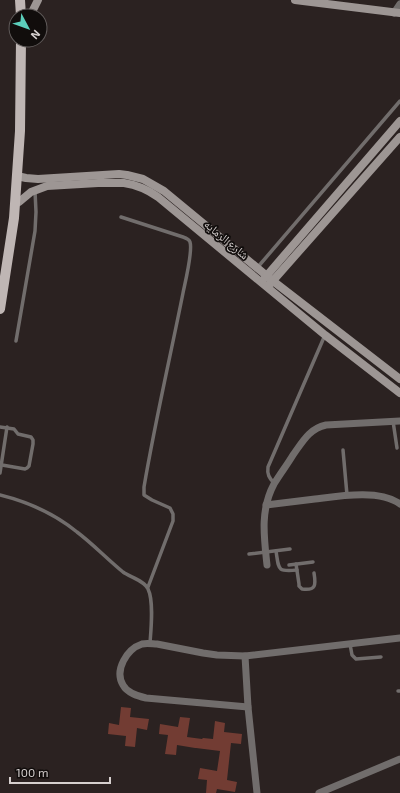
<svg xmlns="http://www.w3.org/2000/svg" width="400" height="793" viewBox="0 0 400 793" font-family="'Exo 2','Noto Naskh Arabic',sans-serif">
<rect width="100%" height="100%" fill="#2b2221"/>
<g fill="#723c33">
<polygon points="121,707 131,708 130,717 149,719 147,730 137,728 135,747 125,746 126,736 108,734 109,723 119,725"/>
<polygon points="180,717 190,718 187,737 202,739 203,738 213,739 215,721 225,723 224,732 242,734 241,744 231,743 227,780 237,782 235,792 217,789 216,793 206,793 207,780 198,779 200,768 217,771 220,751 196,748 195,748 177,745 176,755 165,754 168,735 159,734 160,724 178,727"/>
</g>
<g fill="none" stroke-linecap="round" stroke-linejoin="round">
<g stroke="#716d6c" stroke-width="3.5">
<path d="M121,217L183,237C186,238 189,239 190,242C193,251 185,283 183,293C170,358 155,422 144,487V495L152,500L170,508L173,514V521L148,587"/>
<polyline points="257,268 400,101"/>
<polyline points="16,341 35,231 36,212 35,191"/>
<polyline points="393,421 397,448"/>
<polyline points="0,427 14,429 18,434 31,437 33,440 33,444 29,466 27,468 25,469 2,465"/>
<polyline points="343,450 347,495"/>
<polyline points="0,473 7,427"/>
<path d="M274,483C269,478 267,474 268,467L325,335"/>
<path d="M0,495C28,502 55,514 77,532C93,544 107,559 123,572C130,577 145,581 148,589C154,601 151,629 150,643"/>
<path d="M276,551C279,570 277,572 297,570"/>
<polyline points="249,554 290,549"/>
<path d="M296,564L299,584V586L302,589C316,591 316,585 314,573"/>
<polyline points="289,565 313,562"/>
<polyline points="350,644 352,655 356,659 381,657"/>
<polyline points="398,691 400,691"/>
</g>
<g stroke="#716d6c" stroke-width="7">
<polyline points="394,13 400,4"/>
<path d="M266,505C282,503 299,501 315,499C339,496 380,489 400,504"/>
<path d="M267,565C264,537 260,510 274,484C280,474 287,465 293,455C303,441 309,429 326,425L400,421"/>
<polyline points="245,656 248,707 257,793"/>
<path d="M248,707L146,698C138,696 127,693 123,685C114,670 127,649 142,644C147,643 153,644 157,644L203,653L217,655L245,656L400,638"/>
<polyline points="319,793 400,759"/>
</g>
<g stroke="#9d9694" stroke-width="8">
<polyline points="295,0 400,13"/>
<polyline points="30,16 38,0"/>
<polyline points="17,176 26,178 38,179 119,174 127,175 143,179 164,191 273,281 400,379"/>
<path d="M15,203L19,202L31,192L47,186L98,183H124C137,185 147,189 158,197L325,335L400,393"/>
<polyline points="263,280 400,121"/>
<polyline points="270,284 400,137"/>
</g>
<g stroke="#bfb6b4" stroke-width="10">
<polyline points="20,0 21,16"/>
<polyline points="0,309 14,218 20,131 21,40"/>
</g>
</g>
<g text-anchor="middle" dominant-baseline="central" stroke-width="3.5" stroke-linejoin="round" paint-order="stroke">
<g font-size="12" fill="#d6d0cf" stroke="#110d0c">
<text transform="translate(227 239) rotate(40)">شارع الرمايه</text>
</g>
</g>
<g transform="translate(28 28) rotate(131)"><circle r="19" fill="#110d0c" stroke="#605b5a"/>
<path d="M0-3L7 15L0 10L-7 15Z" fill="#5ccebb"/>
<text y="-6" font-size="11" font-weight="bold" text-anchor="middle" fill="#d6d0cf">N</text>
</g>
<path d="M10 777v6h100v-6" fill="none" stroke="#d6d0cf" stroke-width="2"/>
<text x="16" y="777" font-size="12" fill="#d6d0cf" stroke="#110d0c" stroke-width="3" paint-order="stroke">100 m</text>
</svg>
